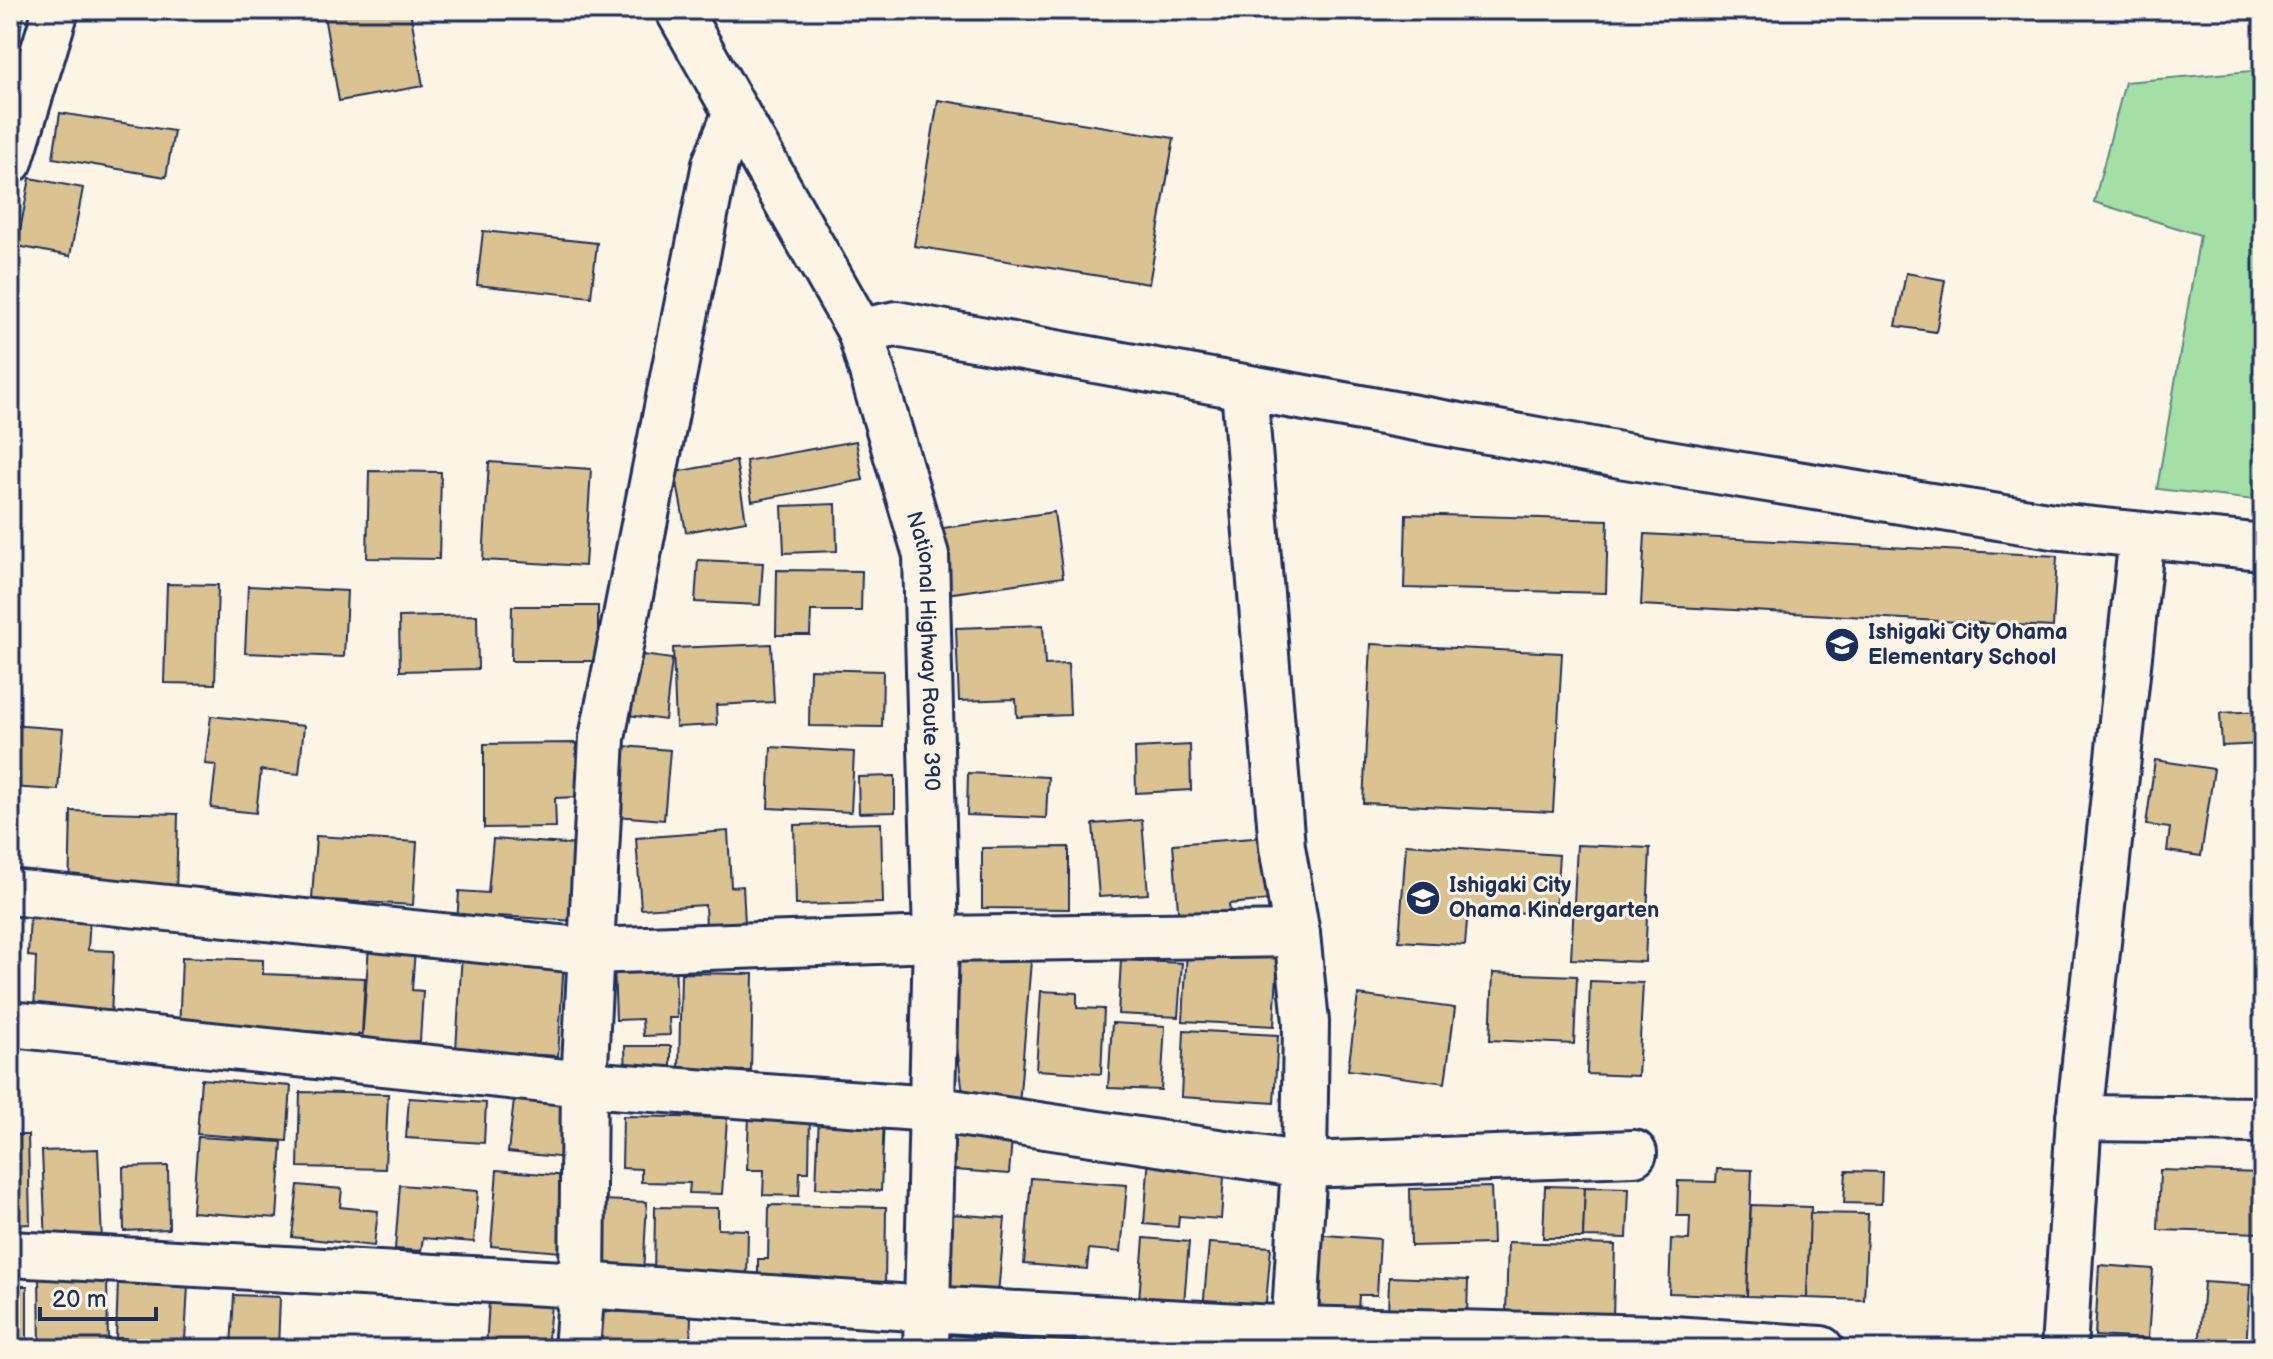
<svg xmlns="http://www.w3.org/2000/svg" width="2273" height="1359" viewBox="0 0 2273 1359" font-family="'Balsamiq Sans',sans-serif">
<rect width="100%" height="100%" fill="#fcf5e5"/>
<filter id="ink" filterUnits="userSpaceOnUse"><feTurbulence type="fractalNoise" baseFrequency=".0125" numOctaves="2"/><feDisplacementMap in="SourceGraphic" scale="16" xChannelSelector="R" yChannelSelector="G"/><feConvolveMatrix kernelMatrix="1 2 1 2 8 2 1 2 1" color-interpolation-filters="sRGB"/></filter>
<g filter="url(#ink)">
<g fill="#a4e0a6" stroke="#608882" stroke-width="2">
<polygon points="10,10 26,10 10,65"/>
<polygon points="2263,70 2263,501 2157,489 2200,235 2094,202 2125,82"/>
</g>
<g fill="#dac291" stroke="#1b2f5e" stroke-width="2">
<polygon points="323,10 410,10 423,86 339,101"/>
<polygon points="938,100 1174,138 1149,284 914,246"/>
<polygon points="60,113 174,131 166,177 53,158"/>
<polygon points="30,178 83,188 70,256 17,246"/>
<polygon points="483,231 597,243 591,297 477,285"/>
<polygon points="1906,273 1945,280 1936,332 1896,326"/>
<polygon points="856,441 863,480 752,501 746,461"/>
<polygon points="736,461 746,521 686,532 675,472"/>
<polygon points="489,462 591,469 585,566 483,560"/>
<polygon points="369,471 441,472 439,559 367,558"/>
<polygon points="836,504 837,551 784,553 782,506"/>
<polygon points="1054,512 1063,577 946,594 936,529"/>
<polygon points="1406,514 1608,520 1606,593 1404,588"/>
<polygon points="1645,534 2057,556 2053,627 1641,605"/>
<polygon points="698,560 763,563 760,605 695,602"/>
<polygon points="777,570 862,571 861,611 811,611 810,635 776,635"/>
<polygon points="167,584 218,585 215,684 164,683"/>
<polygon points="248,586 347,591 344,657 245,653"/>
<polygon points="512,606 598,606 598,661 511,661"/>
<polygon points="477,615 478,669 400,671 399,617"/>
<polygon points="1043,625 1045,665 1068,664 1070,715 1017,717 1016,699 959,701 956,628"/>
<polygon points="771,644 774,702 716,705 717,725 676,727 673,648"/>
<polygon points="1371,644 1562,653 1553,812 1363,803"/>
<polygon points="635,654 672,659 665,720 627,715"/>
<polygon points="810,669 883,671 882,727 809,726"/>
<polygon points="2263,711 2263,744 2222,746 2220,713"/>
<polygon points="211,716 304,726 299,774 261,770 256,813 211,808 216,765 205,764"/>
<polygon points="10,725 63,729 58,790 10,787"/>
<polygon points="576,743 577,797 555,798 556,827 484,828 484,744"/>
<polygon points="1190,745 1191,790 1136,793 1135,748"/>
<polygon points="623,746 670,750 664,820 617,816"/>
<polygon points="771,747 854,752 851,812 768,808"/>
<polygon points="2155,760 2214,769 2201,856 2167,851 2170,828 2146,825"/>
<polygon points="968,773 1048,777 1046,818 967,815"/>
<polygon points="895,776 895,812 859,813 858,777"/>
<polygon points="71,811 178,814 176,897 69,895"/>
<polygon points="1142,820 1148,894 1099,897 1093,824"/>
<polygon points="881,823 883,903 796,905 794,825"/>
<polygon points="728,831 731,887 743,886 745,924 706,927 705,905 641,909 636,838"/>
<polygon points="316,836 417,842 413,905 312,899"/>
<polygon points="1266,837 1271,900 1229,904 1231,919 1179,923 1173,844"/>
<polygon points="493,839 581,845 575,921 498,916 497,927 457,925 459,891 488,893"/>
<polygon points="1406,844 1559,855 1555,915 1468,909 1465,945 1399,941"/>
<polygon points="1577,845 1650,848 1645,962 1571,959"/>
<polygon points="1069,847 1069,909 982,908 982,848"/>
<polygon points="30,914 90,916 88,950 114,951 111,1016 34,1014 36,957 28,956"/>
<polygon points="369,946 415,949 412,990 423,991 420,1041 408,1041 407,1059 361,1056"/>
<polygon points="1187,950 1278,955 1274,1026 1183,1021"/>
<polygon points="462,953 564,959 558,1056 456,1050"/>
<polygon points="945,955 1031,961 1019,1105 964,1101"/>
<polygon points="182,957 263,960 263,974 365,978 362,1034 358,1034 357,1051 322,1050 323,1032 261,1029 179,1033"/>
<polygon points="1121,960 1182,963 1178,1017 1118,1014"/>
<polygon points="675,961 677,1018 669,1018 670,1035 643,1036 642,1019 616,1020 614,964"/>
<polygon points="681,973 753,974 751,1071 679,1070"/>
<polygon points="1493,973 1577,976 1574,1044 1490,1040"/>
<polygon points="1590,981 1643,983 1638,1076 1587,1074"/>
<polygon points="1041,991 1077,993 1077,1008 1104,1009 1101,1074 1036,1070"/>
<polygon points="1358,995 1455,1008 1445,1083 1348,1070"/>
<polygon points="1112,1023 1165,1026 1161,1090 1108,1088"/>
<polygon points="1184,1030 1278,1035 1274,1103 1181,1097"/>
<polygon points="625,1046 671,1046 671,1078 626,1079"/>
<polygon points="201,1079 291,1086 287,1141 197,1134"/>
<polygon points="300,1092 388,1094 385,1169 298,1167"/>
<polygon points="409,1098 486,1103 484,1143 406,1138"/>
<polygon points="514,1100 573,1106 567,1158 508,1152"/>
<polygon points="819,1114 884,1117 881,1191 816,1188"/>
<polygon points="749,1115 810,1116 809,1172 800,1172 799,1196 763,1195 764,1170 747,1170"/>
<polygon points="623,1116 727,1118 722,1194 689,1193 690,1183 641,1182 641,1169 622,1168"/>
<polygon points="945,1120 1013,1126 1009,1174 941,1169"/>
<polygon points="10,1135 28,1135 30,1224 10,1225"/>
<polygon points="198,1137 282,1142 277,1218 192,1212"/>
<polygon points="98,1149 102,1241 46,1243 42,1151"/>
<polygon points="1149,1156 1225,1162 1221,1219 1179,1216 1178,1227 1144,1224"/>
<polygon points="168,1166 169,1229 124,1231 123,1167"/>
<polygon points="1717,1169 1752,1170 1747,1296 1669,1293 1671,1239 1689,1240 1690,1216 1677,1216 1678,1181 1716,1182"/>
<polygon points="497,1170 567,1176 561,1252 491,1246"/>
<polygon points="2160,1170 2263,1173 2263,1233 2158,1230"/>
<polygon points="1846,1171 1882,1172 1881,1204 1844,1203"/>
<polygon points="1031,1178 1127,1185 1121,1252 1089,1249 1087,1269 1024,1264"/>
<polygon points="298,1185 342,1189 340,1207 378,1211 374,1246 292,1237"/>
<polygon points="400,1185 478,1191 474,1242 423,1238 421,1251 395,1249"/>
<polygon points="1545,1186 1585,1187 1583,1238 1543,1238"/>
<polygon points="1491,1187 1493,1244 1411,1246 1410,1189"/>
<polygon points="1585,1187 1629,1188 1627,1238 1583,1237"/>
<polygon points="602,1200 647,1202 643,1274 598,1272"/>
<polygon points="769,1205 886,1207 885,1287 758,1287 758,1259 768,1259"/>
<polygon points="1751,1205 1811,1207 1807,1298 1747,1296"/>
<polygon points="655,1207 718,1208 718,1229 748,1230 747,1279 654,1279"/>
<polygon points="1810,1213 1868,1214 1864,1300 1807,1298"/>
<polygon points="951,1214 1005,1218 998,1294 945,1290"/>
<polygon points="1311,1234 1380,1239 1377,1295 1359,1295 1358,1311 1307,1308"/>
<polygon points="1144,1238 1189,1242 1183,1316 1138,1312"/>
<polygon points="1508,1242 1615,1245 1613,1317 1506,1314"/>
<polygon points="1209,1243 1271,1247 1265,1314 1203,1309"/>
<polygon points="2099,1265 2153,1269 2148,1339 2095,1336"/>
<polygon points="107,1276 108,1346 40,1348 39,1277"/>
<polygon points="1389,1277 1468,1280 1467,1317 1388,1316"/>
<polygon points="118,1281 188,1285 185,1341 116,1338"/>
<polygon points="2204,1282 2250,1285 2246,1349 2199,1349"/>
<rect x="10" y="1286" width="17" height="63"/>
<polygon points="234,1295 280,1297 278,1349 231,1349"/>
<polygon points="489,1300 551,1304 547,1349 486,1349"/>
<polygon points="592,1311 691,1314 690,1349 591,1349"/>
<polygon points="1045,1332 1108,1337 1108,1349 1043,1349"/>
<polygon points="948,1335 1033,1342 1032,1349 947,1349"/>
</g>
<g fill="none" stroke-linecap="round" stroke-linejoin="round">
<g stroke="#1b2f5e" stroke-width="50">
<g id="minor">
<polyline points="10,161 56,10"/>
<polyline points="860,331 896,324 1626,456 2053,526 2263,547"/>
<polyline points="1244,389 1282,847 1297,934 1306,1022 1304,1165 1293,1349"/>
<polyline points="10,892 589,951 936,939 1297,934"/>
<polyline points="10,1024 584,1084 932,1109 1304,1165 1634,1153"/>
<polyline points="2079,1118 2263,1120"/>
<polyline points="10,1254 582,1285 927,1309 1295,1329 1658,1338 1821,1349"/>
<polyline points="577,1349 582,1285 584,1084 602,738 715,164 736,112"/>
<polyline points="2064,1349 2079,1118 2142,536"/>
</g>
</g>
<g stroke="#1b2f5e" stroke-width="50">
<g id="highway">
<path id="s1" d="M678,10L860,331L926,555L936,939L926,1349"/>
</g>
</g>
<use href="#minor" stroke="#fcf5e5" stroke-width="44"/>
<use href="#highway" stroke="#fcf5e5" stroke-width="44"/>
</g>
</g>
<defs>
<g id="school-disc" transform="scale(1.8)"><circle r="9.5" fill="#1b2f5e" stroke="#fcf5e5"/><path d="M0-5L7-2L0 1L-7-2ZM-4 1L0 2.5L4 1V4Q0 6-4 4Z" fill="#fff"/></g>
</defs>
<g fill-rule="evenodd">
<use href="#school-disc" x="1842" y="645"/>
<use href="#school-disc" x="1423" y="898"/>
</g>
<g text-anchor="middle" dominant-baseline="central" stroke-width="6" stroke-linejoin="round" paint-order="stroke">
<g font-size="22" font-weight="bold" fill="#1b2f5e" stroke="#fcf5e5" text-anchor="start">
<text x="1868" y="632">Ishigaki City Ohama<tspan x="1868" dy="25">Elementary School</tspan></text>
<text x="1449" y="885">Ishigaki City<tspan x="1449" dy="25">Ohama Kindergarten</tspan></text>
</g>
<g font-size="22" fill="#1b2f5e" stroke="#fcf5e5">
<text stroke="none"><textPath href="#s1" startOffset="698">National Highway Route 390</textPath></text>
</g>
</g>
<rect width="2273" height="1359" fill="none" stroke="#fcf5e5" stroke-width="40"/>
<rect x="20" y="20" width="2233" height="1319" fill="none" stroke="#1b2f5e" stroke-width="3" filter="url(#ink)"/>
<path d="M40 1307v12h116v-12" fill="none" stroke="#1b2f5e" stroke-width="4"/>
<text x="52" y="1307" font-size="24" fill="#1b2f5e" stroke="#fcf5e5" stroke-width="6" paint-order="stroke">20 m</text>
</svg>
